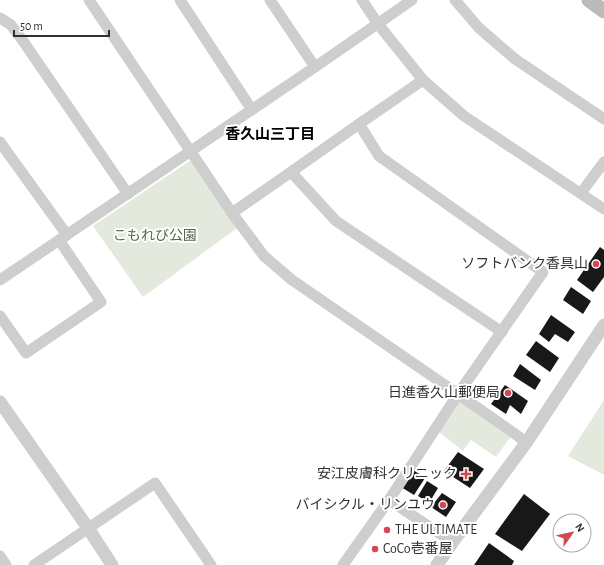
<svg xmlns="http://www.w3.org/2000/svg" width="604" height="565" viewBox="0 0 604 565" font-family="'Alegreya Sans','Noto Sans JP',sans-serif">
<rect width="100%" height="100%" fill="#fff"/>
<g fill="#e4e9de">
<polygon points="191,160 237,228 143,297 93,226"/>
<polygon points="460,399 512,435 496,457 471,440 463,451 438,431"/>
<polygon points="604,400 604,475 568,456"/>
</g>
<g fill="#181818">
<polygon points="600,247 604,250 604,277 593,292 577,280"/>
<polygon points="571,287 591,301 583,314 563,300"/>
<polygon points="551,315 575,332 568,342 555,334 549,342 539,334"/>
<polygon points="536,341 559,358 550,372 526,355"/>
<polygon points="520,364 541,380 535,390 513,376"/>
<polygon points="505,385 528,401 521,414 510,405 506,414 491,404"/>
<polygon points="458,452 484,469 470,488 444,471"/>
<polygon points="412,469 425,478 414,495 401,487"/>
<polygon points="427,481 438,488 429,503 418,496"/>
<polygon points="442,493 456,502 446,517 431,507"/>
<polygon points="524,494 550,514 522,551 495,534"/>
<polygon points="489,543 514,561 512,565 474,565"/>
</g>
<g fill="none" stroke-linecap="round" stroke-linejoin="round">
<g stroke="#cecece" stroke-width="11">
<polyline points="89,0 232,213 264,256 292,280 458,394 389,500 343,565"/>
<polyline points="180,0 252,110"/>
<polyline points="270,0 315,67"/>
<polyline points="362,0 378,24 423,80 464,116 604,209"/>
<polyline points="455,0 479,28 515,59 604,119"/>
<polyline points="0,18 11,25 23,41 128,194"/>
<polyline points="359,124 379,156 543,272 458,394 518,436 526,443"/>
<polyline points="0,142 67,235"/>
<polyline points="291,172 336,221 502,332"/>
<polyline points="581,193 604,162"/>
<polyline points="232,213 291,172 359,124 423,80"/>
<polyline points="0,280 315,67 412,0"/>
<polyline points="0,316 26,353 101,302 59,240"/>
<polyline points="389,500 448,539 452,543"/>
<polyline points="0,556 6,565"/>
<polyline points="34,565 155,483 211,565"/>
</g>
<g stroke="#cecece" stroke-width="13">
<polyline points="0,402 88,528 112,565"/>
<polyline points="437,565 452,543 526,443 604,325"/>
</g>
<polyline stroke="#bbb" stroke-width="15" points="589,0 604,11"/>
</g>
<g fill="#d3494f" stroke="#fff" stroke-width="1.5">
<circle cx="596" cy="264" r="4"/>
<circle cx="508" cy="393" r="4"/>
<path d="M464 468h4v4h4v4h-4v4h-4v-4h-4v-4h4z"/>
<circle cx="443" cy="505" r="4"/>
<circle cx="387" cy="530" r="4"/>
<circle cx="375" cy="549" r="4"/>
</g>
<g text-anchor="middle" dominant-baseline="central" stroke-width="4" stroke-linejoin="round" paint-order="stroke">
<g font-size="14" fill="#546943" stroke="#fff">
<text x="155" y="236">こもれび公園</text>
</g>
<g font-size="14" fill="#313131" stroke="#fff" text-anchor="end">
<text x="588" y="264">ソフトバンク香具山</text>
<text x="500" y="393">日進香久山郵便局</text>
<text x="457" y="474">安江皮膚科クリニック</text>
<text x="435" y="505">バイシクル・リンユウ</text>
<text x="395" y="530" text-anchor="start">THE ULTIMATE</text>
<text x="383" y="549" text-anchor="start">CoCo壱番屋</text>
</g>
<g font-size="15" font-weight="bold" fill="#000" stroke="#fff">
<text x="270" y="134">香久山三丁目</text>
</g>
</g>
<g transform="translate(572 533) rotate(56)"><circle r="19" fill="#ffffff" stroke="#adadad"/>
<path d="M0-3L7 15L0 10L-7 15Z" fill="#d3494f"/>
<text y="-6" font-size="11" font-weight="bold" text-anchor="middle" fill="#313131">N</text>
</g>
<path d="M14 30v6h95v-6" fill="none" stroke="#313131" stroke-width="2"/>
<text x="20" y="30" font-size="12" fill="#313131" stroke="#ffffff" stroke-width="3" paint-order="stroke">50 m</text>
</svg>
